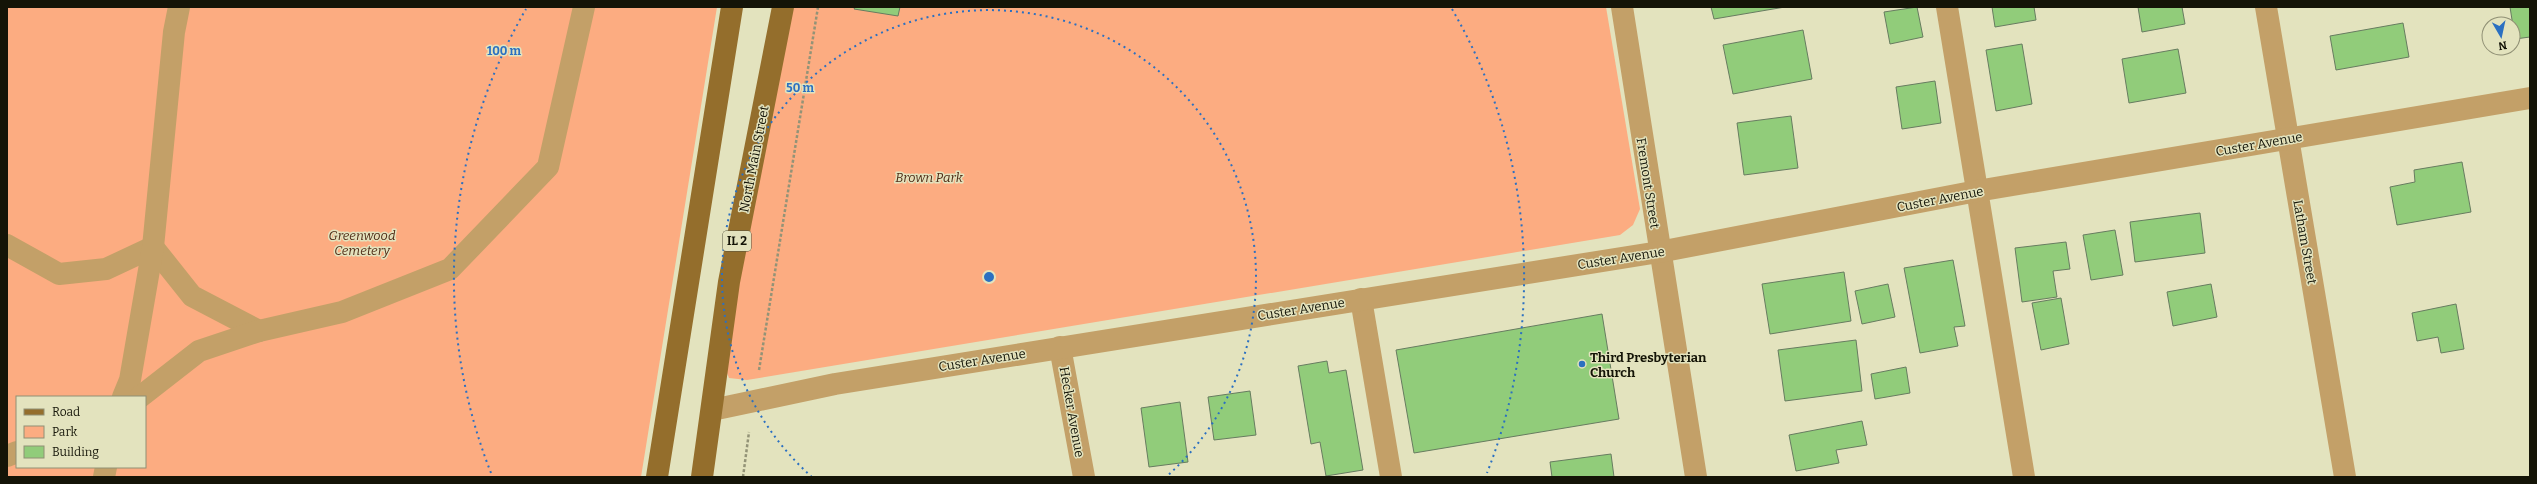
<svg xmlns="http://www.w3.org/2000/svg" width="2537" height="484" viewBox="0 0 2537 484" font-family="Bitter,serif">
<rect width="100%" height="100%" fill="#e3e3be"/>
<g fill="#fcac81" fill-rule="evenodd">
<path d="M7,7H717L641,477H7ZM17,397H145V467H17Z"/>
<polygon points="783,7 1606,7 1640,209 1633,225 1620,235 747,380 729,378 723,363"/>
</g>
<g fill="#91cc7a" stroke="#677c60">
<polygon points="855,7 900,7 898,16 854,9"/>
<polygon points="1711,7 1785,7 1714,19"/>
<polygon points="1917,7 1923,37 1890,44 1884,12"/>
<polygon points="1992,7 2034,7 2036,20 1995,27"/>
<polygon points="2138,7 2182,7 2185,24 2142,32"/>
<polygon points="2510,7 2530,7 2530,37 2515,39"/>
<polygon points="2403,23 2409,57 2336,70 2330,36"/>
<polygon points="1803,30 1812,79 1733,94 1723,45"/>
<polygon points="2022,44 2032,104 1996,111 1986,50"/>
<polygon points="2178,49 2186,93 2129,103 2122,59"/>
<polygon points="1935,81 1941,123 1902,129 1896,87"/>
<polygon points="1791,116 1798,168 1744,175 1737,123"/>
<polygon points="2462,162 2471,212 2397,225 2390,187 2415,182 2414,170"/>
<polygon points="2200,213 2205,253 2135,262 2130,222"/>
<polygon points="2115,230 2123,275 2091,280 2083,235"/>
<polygon points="2066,242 2070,269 2053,271 2057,297 2022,302 2015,248"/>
<polygon points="1953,260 1965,326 1954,327 1958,346 1920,353 1904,268"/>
<polygon points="1844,272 1851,321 1770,334 1762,284"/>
<polygon points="1888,284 1895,317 1862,324 1855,291"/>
<polygon points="2211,284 2217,317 2173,326 2167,292"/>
<polygon points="2061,298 2069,344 2041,350 2032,303"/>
<polygon points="2456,304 2464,349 2441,353 2438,337 2417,341 2412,313"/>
<polygon points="1602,314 1619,419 1414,453 1396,350"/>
<polygon points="1856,340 1862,391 1785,401 1778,350"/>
<polygon points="1327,361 1329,373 1346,370 1363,470 1326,476 1320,442 1311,444 1298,366"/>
<polygon points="1906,367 1910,393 1875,399 1871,374"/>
<polygon points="1250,391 1256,435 1214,440 1208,397"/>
<polygon points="1180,402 1188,462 1149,467 1141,408"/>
<polygon points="1862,421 1867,445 1836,450 1839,463 1796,471 1789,435"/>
<polygon points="1611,454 1614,477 1552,477 1550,462"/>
</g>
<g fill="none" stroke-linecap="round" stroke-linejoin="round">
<g stroke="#939377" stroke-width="2.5" stroke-dasharray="3 2" stroke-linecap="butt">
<polyline points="759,370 818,7"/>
<polyline points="743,477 749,432"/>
</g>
<g stroke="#c3a068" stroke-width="22">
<polyline points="1622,7 1696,477"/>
<polyline points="1947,7 2024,477"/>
<polyline points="2266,7 2345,477"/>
<polyline points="7,245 59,274 106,269 153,247 192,296 259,331"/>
<polyline points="1361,299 1391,477"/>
<polyline points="1060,347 1084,477"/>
<polyline points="123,397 130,380 153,247 174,32 179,7"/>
<polyline points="140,397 199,351 259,331 342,312 450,269 548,167 584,7"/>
<polyline points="712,410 835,384 1659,252 1977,191 2530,98"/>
<polyline points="7,456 17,452"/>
<polyline points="104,477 106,467"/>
</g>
<g stroke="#946e2c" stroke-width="22">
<polyline points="657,477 732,7"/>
<polyline points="702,477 729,282 783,7"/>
</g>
</g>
<g fill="none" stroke="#2b70c1" stroke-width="2" stroke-dasharray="2 4">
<path d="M812 477A267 267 0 1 1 1166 477"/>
<path d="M491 473A535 535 0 0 1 526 9M1452 9A535 535 0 0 1 1487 473"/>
</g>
<circle fill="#2b70c1" stroke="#e3e3be" stroke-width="1.5" cx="1582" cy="364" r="4"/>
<g text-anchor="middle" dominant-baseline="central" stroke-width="3" stroke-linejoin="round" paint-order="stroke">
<rect fill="#e3e3be" stroke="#52523e" stroke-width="1" x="723" y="231" width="28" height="20" rx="3"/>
<g font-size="12" font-weight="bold" fill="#141407">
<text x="737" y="241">IL 2</text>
</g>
<g font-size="13" fill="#141407" stroke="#e3e3be">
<text transform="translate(2259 144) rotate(-10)">Custer Avenue</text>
<text transform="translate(754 159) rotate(-79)">North Main Street</text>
<text transform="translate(1648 183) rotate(81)">Fremont Street</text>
<text transform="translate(1940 199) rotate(-11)">Custer Avenue</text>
<text transform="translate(2305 242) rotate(80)">Latham Street</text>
<text transform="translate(1621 258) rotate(-9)">Custer Avenue</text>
<text transform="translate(1301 309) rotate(-9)">Custer Avenue</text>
<text transform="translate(982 360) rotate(-9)">Custer Avenue</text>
<text transform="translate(1072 412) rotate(80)">Hecker Avenue</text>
</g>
<g font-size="13" font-style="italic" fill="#502c17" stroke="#e3e3be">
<text x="929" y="177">Brown Park</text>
<text x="362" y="235">Greenwood<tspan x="362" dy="15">Cemetery</tspan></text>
</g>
<g font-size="13" font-weight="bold" fill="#141407" stroke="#e3e3be" text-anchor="start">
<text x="1590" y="357">Third Presbyterian<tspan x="1590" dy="15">Church</tspan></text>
</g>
</g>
<circle cx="989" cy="277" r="6" fill="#2b70c1" stroke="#e3e3be" stroke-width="2"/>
<g font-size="12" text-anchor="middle" font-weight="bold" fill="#2b70c1" stroke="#e3e3be" stroke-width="3" stroke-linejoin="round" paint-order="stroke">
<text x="504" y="55">100 m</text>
<text x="800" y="92">50 m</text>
</g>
<rect width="2537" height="484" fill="none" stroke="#141407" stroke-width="16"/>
<rect x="16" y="396" width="130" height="72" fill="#e3e3be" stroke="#909075"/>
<rect x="24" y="409" width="20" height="6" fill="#946e2c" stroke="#909075"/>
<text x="52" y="416" font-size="12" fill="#141407">Road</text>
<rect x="24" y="426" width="20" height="12" fill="#fcac81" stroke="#909075"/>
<text x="52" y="436" font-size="12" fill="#141407">Park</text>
<rect x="24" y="446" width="20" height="12" fill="#91cc7a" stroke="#909075"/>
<text x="52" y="456" font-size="12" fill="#141407">Building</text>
<g transform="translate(2501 36) rotate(171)"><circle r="19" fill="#e3e3be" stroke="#909075"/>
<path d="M0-3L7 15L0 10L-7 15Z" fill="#2b70c1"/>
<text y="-6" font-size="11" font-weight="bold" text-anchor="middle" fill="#141407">N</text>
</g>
</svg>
